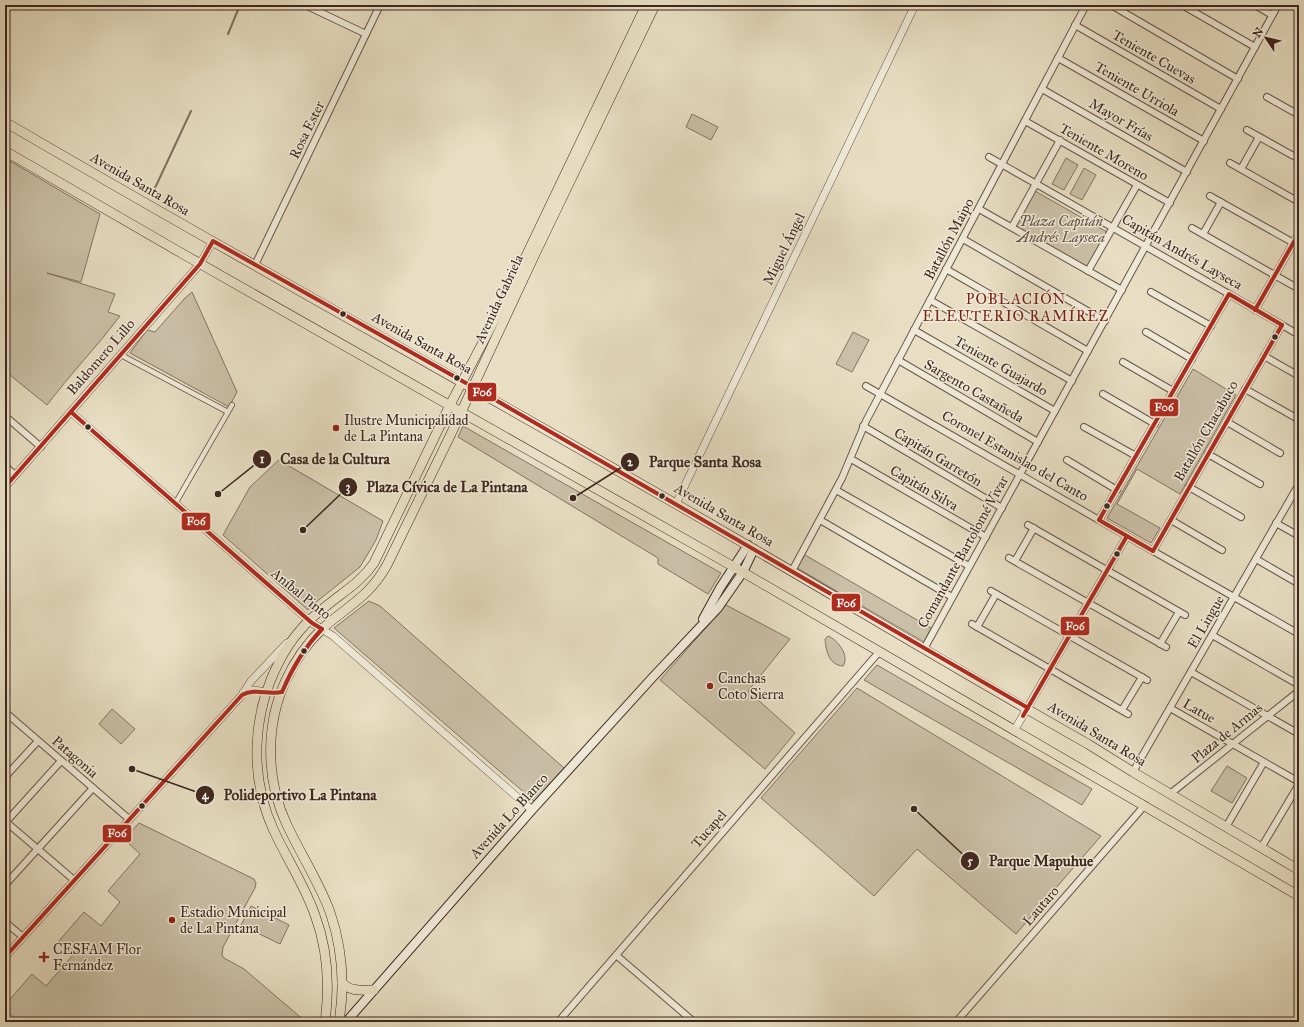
<svg xmlns="http://www.w3.org/2000/svg" width="1304" height="1027" viewBox="0 0 1304 1027" font-family="'IM FELL Great Primer',serif">
<rect width="100%" height="100%" fill="#e7dec3"/>
<filter id="stains"><feTurbulence type="fractalNoise" baseFrequency=".005" numOctaves="4"/><feColorMatrix values="0 0 0 0 .2 0 0 0 0 .09 0 0 0 0 .02 0 0 0 .5 -.17"/></filter>
<radialGradient id="worn" r=".72"><stop offset=".6" stop-color="#630" stop-opacity="0"/><stop offset="1" stop-color="#630" stop-opacity=".3"/></radialGradient>
<g fill="#cabfa7" stroke="#847362">
<polygon points="692,114 718,127 711,140 686,127"/>
<path d="M5,158L100,214L81,282L47,273L115,294L108,312L120,316C97,347 70,374 47,405L5,371Z"/>
<polygon points="1066,158 1078,165 1064,190 1052,184"/>
<polygon points="1084,168 1096,175 1082,200 1070,194"/>
<polygon points="1035,191 1107,232 1087,267 1015,226"/>
<polygon points="192,292 237,392 229,407 130,353 147,330 155,332 185,298"/>
<polygon points="853,332 869,340 852,372 836,364"/>
<polygon points="1193,369 1236,395 1180,494 1137,469 1117,504 1160,528 1151,543 1107,518"/>
<polygon points="463,426 721,573 708,594 658,564 658,558 458,437"/>
<polygon points="281,458 284,463 383,521 376,540 360,567 310,607 308,610 223,535 250,487"/>
<polygon points="805,555 931,628 924,642 797,568"/>
<polygon points="369,601 380,606 564,768 534,801 334,628"/>
<polygon points="726,605 790,639 748,691 795,733 765,769 660,680"/>
<path d="M828,636C838,640 850,656 843,666C829,665 826,651 825,639Z"/>
<polygon points="877,665 1092,789 1082,805 864,680"/>
<polygon points="857,688 1101,836 1016,934 917,849 874,896 761,798"/>
<polygon points="112,709 135,729 121,744 99,724"/>
<polygon points="1227,766 1247,778 1232,803 1211,791"/>
<polygon points="139,823 254,879 256,883 255,888 223,947 222,955 224,958 244,969 306,1022 19,1022 5,1009 5,1005 32,974 46,986 73,955 58,942 84,912 101,926 120,902 108,891 140,854 124,839"/>
<polygon points="251,906 289,925 280,944 241,925"/>
</g>
<g fill="none" stroke-linecap="round" stroke-linejoin="round">
<g stroke="#81705f" stroke-width="2">
<polyline points="228,34 240,5"/>
<polyline points="155,188 191,111"/>
</g>
<g stroke="#685547" stroke-width="6">
<g id="pedestrian">
<polyline points="121,355 228,412"/>
<polyline points="175,504 232,405"/>
</g>
</g>
<g stroke="#685547" stroke-width="8">
<g id="minor">
<polyline points="305,5 366,34"/>
<polyline points="1111,5 1238,79"/>
<polyline points="1182,5 1255,47"/>
<polyline points="1255,5 1272,15"/>
<polyline points="1075,25 1221,109"/>
<polyline points="1058,58 1204,141"/>
<polyline points="1042,89 1187,172"/>
<polyline points="1267,97 1299,115"/>
<polyline points="1025,121 1170,203"/>
<polyline points="1247,130 1299,159"/>
<polyline points="989,157 1229,294"/>
<polyline points="1230,163 1299,202"/>
<polyline points="1241,169 1259,137"/>
<polyline points="1210,196 1299,246"/>
<polyline points="979,209 1122,290"/>
<polyline points="1012,227 1060,140"/>
<polyline points="1192,228 1299,289"/>
<polyline points="1203,234 1221,202"/>
<polyline points="963,239 1105,321"/>
<polyline points="255,265 380,5"/>
<polyline points="946,269 1088,351"/>
<polyline points="1088,271 1137,185"/>
<polyline points="1151,292 1211,326"/>
<polyline points="930,300 1072,381"/>
<polyline points="1282,325 1299,335"/>
<polyline points="914,330 1055,411"/>
<polyline points="1146,332 1192,359"/>
<polyline points="1264,356 1299,376"/>
<polyline points="898,360 1038,442"/>
<polyline points="1123,362 1173,391"/>
<polyline points="866,386 1099,520"/>
<polyline points="1245,389 1298,419"/>
<polyline points="1103,394 1155,424"/>
<polyline points="5,416 41,447"/>
<polyline points="1227,422 1280,453"/>
<polyline points="863,426 1002,508"/>
<polyline points="1084,427 1136,456"/>
<polyline points="1208,454 1260,484"/>
<polyline points="851,459 986,537"/>
<polyline points="1067,460 1117,490"/>
<polyline points="5,466 15,475"/>
<polyline points="1189,487 1241,517"/>
<polyline points="836,490 969,566"/>
<polyline points="820,520 952,597"/>
<polyline points="1171,520 1222,550"/>
<polyline points="1276,523 1299,536"/>
<polyline points="1028,525 1185,615"/>
<polyline points="1153,551 1299,634"/>
<polyline points="1009,558 1166,647"/>
<polyline points="1256,559 1299,584"/>
<polyline points="1015,561 1034,528"/>
<polyline points="792,571 842,478 866,421 1086,5"/>
<polyline points="991,591 1147,680"/>
<polyline points="972,624 1128,714"/>
<polyline points="977,627 996,594"/>
<polyline points="1212,635 1299,685"/>
<polyline points="1160,644 1179,612"/>
<polyline points="924,649 1278,5"/>
<polyline points="1191,672 1299,734"/>
<polyline points="1170,708 1299,782"/>
<polyline points="1122,710 1142,677"/>
<polyline points="5,712 129,819"/>
<polyline points="1133,772 1299,484"/>
<polyline points="5,777 38,741"/>
<polyline points="1170,794 1299,691"/>
<polyline points="5,821 74,880"/>
<polyline points="5,823 61,761"/>
<polyline points="1226,827 1264,762"/>
<polyline points="1261,848 1299,784"/>
<polyline points="5,885 93,788"/>
<polyline points="5,922 23,937"/>
<polyline points="616,955 694,1022"/>
<polyline points="558,1022 879,652"/>
<polyline points="956,1022 1145,805"/>
</g>
</g>
<g stroke="#685547" stroke-width="8">
<g id="tertiary">
<polygon points="1229,294 1282,325 1153,551 1099,520"/>
<polyline points="1255,310 1299,233"/>
<polyline points="71,412 312,623 333,636 532,810"/>
<polyline points="5,487 200,264 213,241"/>
<polyline points="676,504 915,5"/>
<polyline points="243,693 254,690 266,692"/>
<polyline points="1014,731 1127,536"/>
<polyline points="5,957 242,695 251,681 287,643"/>
</g>
</g>
<g stroke="#3e271e" stroke-width="10">
<g id="secondary">
<polyline points="703,619 720,588 748,545"/>
<polyline points="346,1022 532,810 652,678 718,608 743,572 754,549"/>
</g>
</g>
<g stroke="#3e271e" stroke-width="10">
<g id="primary">
<path d="M5,122C227,252 453,376 676,504C814,583 950,666 1088,744L1133,772L1299,870"/>
<polyline points="5,151 183,254 734,567 1299,896"/>
<path d="M342,983C351,992 362,990 374,990"/>
<path d="M325,1022C330,985 328,950 315,915C305,886 287,859 274,831C249,777 252,714 279,662C290,640 305,622 325,607C343,592 361,582 374,563L450,405L505,300L646,5"/>
<path d="M339,1022C345,985 342,947 330,912C319,882 301,855 287,825C266,781 265,727 285,682C294,662 307,643 323,628C349,605 369,597 387,565L450,436L536,252L655,5"/>
</g>
</g>
<use href="#pedestrian" stroke="#efead8" stroke-width="4.5"/>
<use href="#minor" stroke="#efead8" stroke-width="6"/>
<use href="#tertiary" stroke="#efead8" stroke-width="7"/>
<use href="#secondary" stroke="#efead8" stroke-width="8"/>
<use href="#primary" stroke="#e7dec3" stroke-width="9"/>
<g stroke="#efead8" stroke-width="7">
<g id="bus-1">
<polyline points="1255,310 1299,233"/>
<polyline points="71,412 312,623 322,629"/>
<polyline points="5,487 200,264 213,241 473,387 1028,708"/>
<polyline points="1153,551 1099,520 1229,294 1282,325"/>
<polyline points="1153,551 1282,325"/>
<path d="M282,692C292,668 304,648 322,629"/>
<polyline points="1023,716 1127,536"/>
<path d="M5,957L242,695C255,688 268,695 282,692"/>
</g>
</g>
<use href="#bus-1" stroke="#af2b1e" stroke-width="4"/>
</g>
<g fill="#3e271e" stroke="#efead8" stroke-width="1.5">
<circle cx="343" cy="314" r="3.5"/>
<circle cx="1275" cy="337" r="3.5"/>
<circle cx="457" cy="378" r="3.5"/>
<circle cx="88" cy="427" r="3.5"/>
<circle cx="662" cy="496" r="3.5"/>
<circle cx="1107" cy="506" r="3.5"/>
<circle cx="1117" cy="554" r="3.5"/>
<circle cx="304" cy="651" r="3.5"/>
<circle cx="142" cy="806" r="3.5"/>
</g>
<g fill="#8f2418" stroke="#efead8" stroke-width="1.5">
<circle cx="336" cy="428" r="4"/>
<circle cx="710" cy="686" r="4"/>
<circle cx="172" cy="920" r="4"/>
<path d="M42 951h4v4h4v4h-4v4h-4v-4h-4v-4h4z"/>
</g>
<g text-anchor="middle" dominant-baseline="central" stroke-width="3" stroke-linejoin="round" paint-order="stroke">
<g font-size="14" fill="#3e271e" stroke="#efead8">
<text transform="translate(1154 57) rotate(30)">Teniente Cuevas</text>
<text transform="translate(1137 89) rotate(30)">Teniente Urriola</text>
<text transform="translate(1121 120) rotate(30)">Mayor Frías</text>
<text transform="translate(307 130) rotate(-64)">Rosa Ester</text>
<text transform="translate(1104 152) rotate(30)">Teniente Moreno</text>
<text transform="translate(140 184) rotate(30)">Avenida Santa Rosa</text>
<text transform="translate(949 239) rotate(-62)">Batallón Maipo</text>
<text transform="translate(784 249) rotate(-64)">Miguel Ángel</text>
<text transform="translate(1182 252) rotate(30)">Capitán Andrés Layseca</text>
<text transform="translate(499 299) rotate(-65)">Avenida Gabriela</text>
<text transform="translate(422 343) rotate(29)">Avenida Santa Rosa</text>
<text transform="translate(101 357) rotate(-49)">Baldomero Lillo</text>
<text transform="translate(1001 366) rotate(30)">Teniente Guajardo</text>
<text transform="translate(974 391) rotate(30)">Sargento Castañeda</text>
<text transform="translate(1206 431) rotate(-60)">Batallón Chacabuco</text>
<text transform="translate(1015 456) rotate(30)">Coronel Estanislao del Canto</text>
<text transform="translate(938 457) rotate(31)">Capitán Garretón</text>
<text transform="translate(924 488) rotate(30)">Capitán Silva</text>
<text transform="translate(724 515) rotate(30)">Avenida Santa Rosa</text>
<text transform="translate(963 552) rotate(-61)">Comandante Bartolomé Vivar</text>
<text transform="translate(301 594) rotate(39)">Aníbal Pinto</text>
<text transform="translate(1206 622) rotate(-60)">El Lingue</text>
<text transform="translate(1199 711) rotate(30)">Latue</text>
<text transform="translate(1227 733) rotate(-39)">Plaza de Armas</text>
<text transform="translate(1097 734) rotate(31)">Avenida Santa Rosa</text>
<text transform="translate(75 757) rotate(41)">Patagonia</text>
<text transform="translate(509 816) rotate(-48)">Avenida Lo Blanco</text>
<text transform="translate(709 829) rotate(-49)">Tucapel</text>
<text transform="translate(1041 906) rotate(-49)">Lautaro</text>
</g>
<g font-size="14" font-style="italic" fill="#614d40" stroke="#efead8">
<text x="1061" y="221">Plaza Capitán<tspan x="1061" dy="16">Andrés Layseca</tspan></text>
</g>
<g font-size="14" fill="#3e271e" stroke="#efead8" text-anchor="start">
<text x="344" y="420">Ilustre Municipalidad<tspan x="344" dy="16">de La Pintana</tspan></text>
<text x="718" y="678">Canchas<tspan x="718" dy="16">Coto Sierra</tspan></text>
<text x="180" y="912">Estadio Municipal<tspan x="180" dy="16">de La Pintana</tspan></text>
<text x="53" y="949">CESFAM Flor<tspan x="53" dy="16">Fernández</tspan></text>
</g>
<g font-size="15" letter-spacing="1" fill="#7a1f14" stroke="#efead8">
<text x="1016" y="299">POBLACIÓN<tspan x="1016" dy="17">ELEUTERIO RAMÍREZ</tspan></text>
</g>
</g>
<path fill="none" stroke="#3e271e" stroke-width="1.5" d="M218 494L262 459M573 498L630 462M303 530L348 487M132 769L205 795M914 809L970 861"/>
<g fill="#3e271e" stroke="#efead8" stroke-width="1.5">
<circle cx="218" cy="494" r="4"/>
<circle cx="573" cy="498" r="4"/>
<circle cx="303" cy="530" r="4"/>
<circle cx="132" cy="769" r="4"/>
<circle cx="914" cy="809" r="4"/>
<circle cx="262" cy="459" r="10"/>
<circle cx="630" cy="462" r="10"/>
<circle cx="348" cy="487" r="10"/>
<circle cx="205" cy="795" r="10"/>
<circle cx="970" cy="861" r="10"/>
</g>
<g font-size="12" text-anchor="middle" font-weight="bold" fill="#fff">
<text x="262" y="463">1</text>
<text x="630" y="466">2</text>
<text x="348" y="491">3</text>
<text x="205" y="799">4</text>
<text x="970" y="865">5</text>
</g>
<g font-size="15" text-anchor="middle" font-weight="bold" fill="#3e271e" stroke="#efead8" stroke-width="3" stroke-linejoin="round" paint-order="stroke">
<text x="335" y="464">Casa de la Cultura</text>
<text x="705" y="467">Parque Santa Rosa</text>
<text x="447" y="492">Plaza Cívica de La Pintana</text>
<text x="300" y="800">Polideportivo La Pintana</text>
<text x="1041" y="866">Parque Mapuhue</text>
</g>
<g stroke="#efead8" stroke-width="1.5">
<rect x="467" y="382" width="30" height="20" rx="4" fill="#af2b1e"/>
<rect x="1149" y="398" width="30" height="19" rx="4" fill="#af2b1e"/>
<rect x="181" y="512" width="30" height="19" rx="4" fill="#af2b1e"/>
<rect x="831" y="593" width="30" height="19" rx="4" fill="#af2b1e"/>
<rect x="1060" y="616" width="30" height="20" rx="4" fill="#af2b1e"/>
<rect x="102" y="824" width="30" height="19" rx="4" fill="#af2b1e"/>
</g>
<g font-size="11" text-anchor="middle" font-weight="bold" fill="#fff">
<text x="482" y="396">F06</text>
<text x="1164" y="411">F06</text>
<text x="196" y="525">F06</text>
<text x="846" y="607">F06</text>
<text x="1075" y="630">F06</text>
<text x="117" y="837">F06</text>
</g>
<rect width="1304" height="1027" fill="none" stroke="#e7dec3" stroke-width="20"/>
<rect x="6" y="6" width="1292" height="1015" fill="none" stroke="#3e271e" stroke-width="2"/>
<rect x="10" y="10" width="1284" height="1007" fill="none" stroke="#3e271e"/>
<g transform="translate(1266 38) rotate(305)" stroke="#efead8" stroke-width="3" paint-order="stroke">
<path d="M0-3L7 15L0 10L-7 15Z" fill="#3e271e"/>
<text y="-6" font-size="11" font-weight="bold" text-anchor="middle" fill="#3e271e">N</text>
</g>
<rect width="100%" height="100%" filter="url(#stains)"/>
<rect width="100%" height="100%" fill="url(#worn)"/>
</svg>
